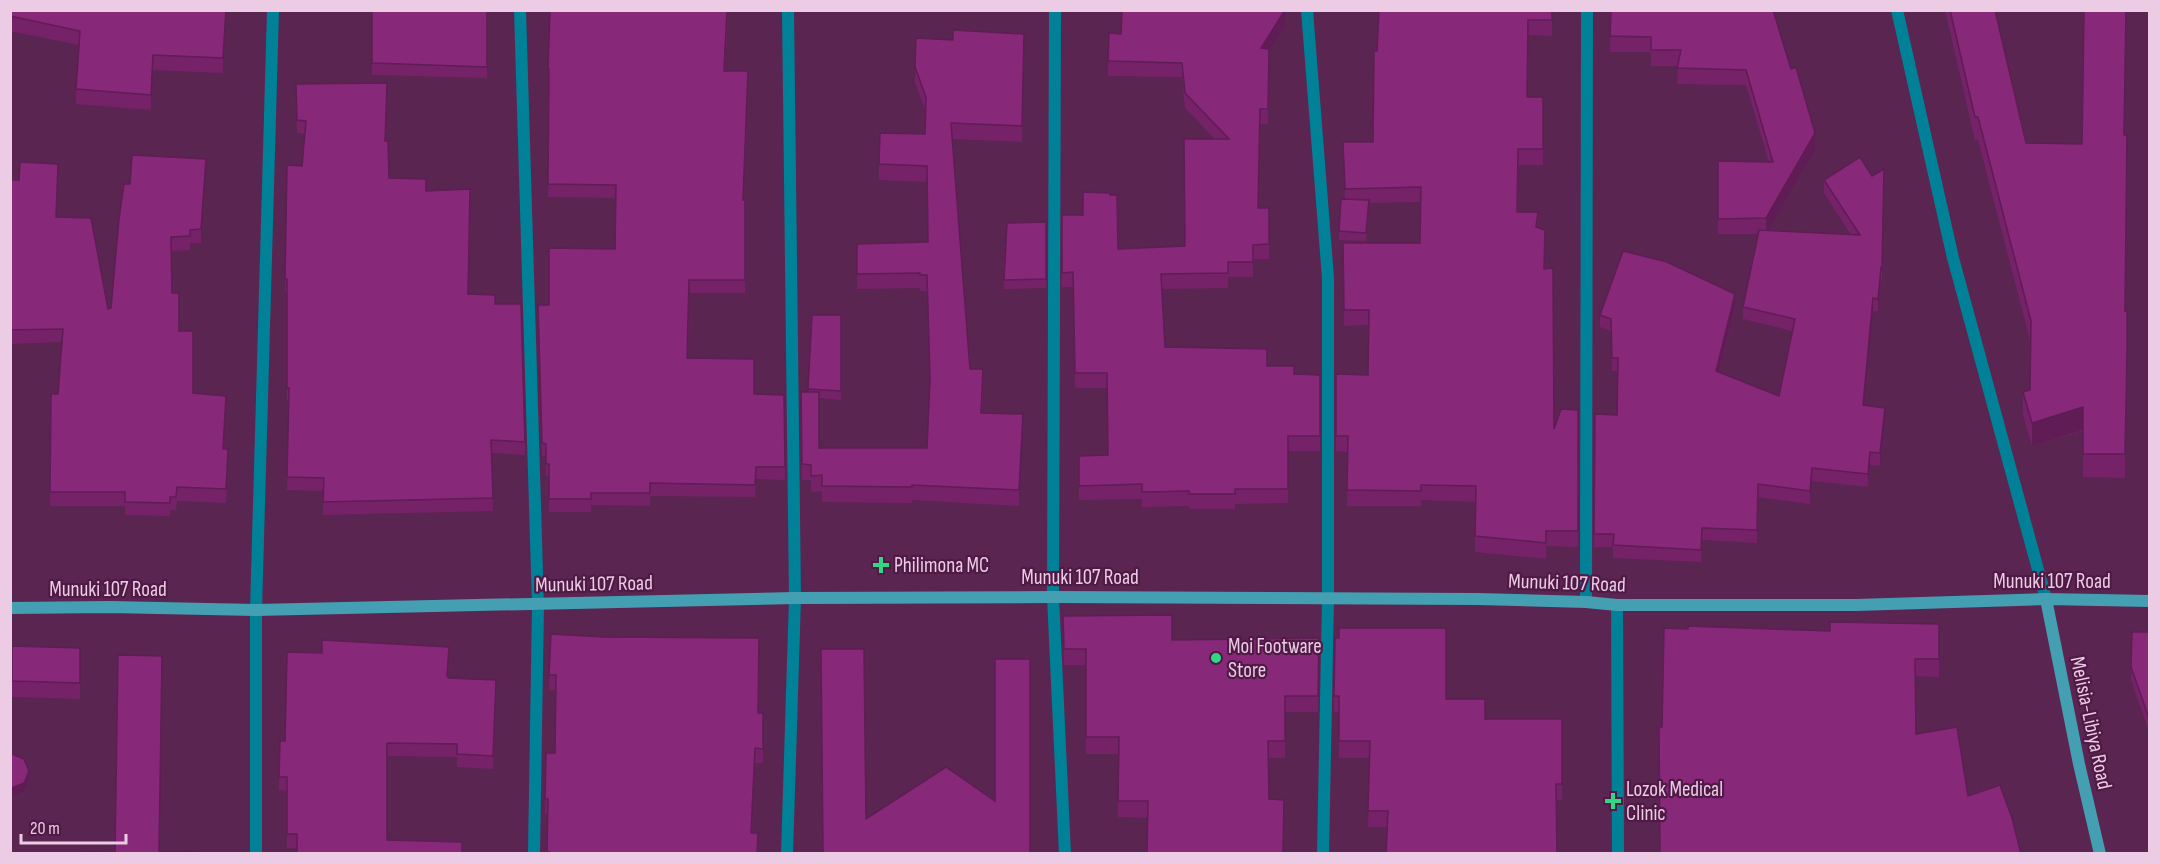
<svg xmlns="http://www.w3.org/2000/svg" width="2160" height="864" viewBox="0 0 2160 864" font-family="'Sofia Sans Condensed',sans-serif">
<rect width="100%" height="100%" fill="#5b2551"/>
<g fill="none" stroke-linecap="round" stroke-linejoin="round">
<g stroke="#008197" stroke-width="12">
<polyline points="520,10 538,605 534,854"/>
<polyline points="1055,10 1053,597 1065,854"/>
<polyline points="1307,10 1328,278 1328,599 1323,854"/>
<polyline points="1897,10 1953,258 2046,599"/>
<polyline points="1586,602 1587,10"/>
<polyline points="1617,605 1618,854"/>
<polyline points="256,854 256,610 273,10"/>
<polyline points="787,854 795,598 788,10"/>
</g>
<g stroke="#459fb3" stroke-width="12">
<polyline points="2046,599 2079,764 2100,854"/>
<polyline points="10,608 110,607 256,610 795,598 1053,597 1478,599 1586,602 1617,605 1856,605 2046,599 2150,601"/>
</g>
</g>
<g fill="#752268">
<polygon points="10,10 226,10 223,73 153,70 151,110 76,104 76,89 79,45 10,31"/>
<polygon points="312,10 488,10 487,78 372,75 372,12 312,12"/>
<polygon points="546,10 728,10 725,71 748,84 743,200 745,200 745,293 689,293 688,358 754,394 785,467 785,480 756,479 755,497 650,496 650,506 591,505 591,512 549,512 549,476 546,476 546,456 542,456 538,317 549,305 615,249 615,198 548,197 549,82 548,82 548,69 550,11"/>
<polygon points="1552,10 1552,36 1528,35 1527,97 1543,97 1543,165 1518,165 1518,212 1538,228 1545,269 1554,429 1578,410 1578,547 1546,546 1546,559 1475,552 1475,502 1421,500 1421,506 1347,506 1348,452 1336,451 1336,374 1368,375 1369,325 1344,326 1343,243 1420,243 1420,202 1369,203 1366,241 1339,240 1339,231 1345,199 1343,142 1373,142 1377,51"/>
<polygon points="1611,10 1773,10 1815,149 1768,230 1851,235 1824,193 1824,180 1872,176 1884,169 1882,282 1881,281 1878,311 1873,311 1864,405 1885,421 1880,466 1870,465 1868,487 1812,481 1810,504 1758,497 1757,543 1702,540 1701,562 1613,558 1613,547 1594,547 1595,414 1617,415 1618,371 1612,371 1611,331 1600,327 1600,315 1735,307 1719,372 1779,396 1792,331 1743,319 1743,307 1758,234 1718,234 1718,161 1769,162 1746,85 1677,84 1678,66 1651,66 1651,52 1610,52"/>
<polygon points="1945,10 1995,10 2026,143 2082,144 2125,135 2126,311 2127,379 2125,478 2083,477 2083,431 2032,446 2023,415 2023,392 2030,390 2031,344 1978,140 1975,140"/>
<polygon points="1285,25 1269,51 1268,124 1260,124 1258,208 1269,208 1269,259 1253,259 1253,277 1228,277 1228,288 1162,289 1165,347 1267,366 1294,374 1320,375 1320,451 1288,451 1288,503 1235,504 1235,509 1189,509 1189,506 1142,507 1142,499 1079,500 1079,456 1108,455 1107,388 1075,388 1073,287 1062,287 1062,215 1118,249 1185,246 1215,139 1185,108 1182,77 1108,76 1108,61 1121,34"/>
<polygon points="1024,34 1022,142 952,139 970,369 983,385 982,413 1023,430 1019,506 912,500 912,503 822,502 822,491 811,492 811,480 802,480 801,392 808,392 812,315 841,315 841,400 819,398 819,448 927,448 930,385 927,291 920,291 920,288 857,289 857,244 928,242 927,182 879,180 879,164 925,134 926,112 915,83 915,67 953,40"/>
<polygon points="296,84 387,96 385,141 389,178 426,191 468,294 495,304 525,442 525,455 492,453 493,511 323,515 323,491 287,490 289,401 287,401 287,292 285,292 287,165 302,166 305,134 297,133"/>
<polygon points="206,173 201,243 190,243 190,250 171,251 172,293 193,393 226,409 224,449 228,463 226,503 177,501 176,510 170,510 170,516 125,515 125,506 50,506 51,394 58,394 62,342 10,344 10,180 58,178 56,217 108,309 111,308 130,184"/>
<polygon points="1046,222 1046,288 1004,289 1004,280"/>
<polygon points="1063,616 1172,640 1319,638 1318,712 1285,712 1285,758 1268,758 1148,818 1118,817 1118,754 1086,754 1086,665 1064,665"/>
<polygon points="1939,624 1939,677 1915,676 1916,734 1968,796 2012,818 1662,727 1688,629 1830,631"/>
<polygon points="2132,632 2150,632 2150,734 2131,680"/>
<polygon points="551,634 758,713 763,713 763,763 755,763 752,833 757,854 547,854 547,814 545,814 546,753 555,753 556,690 549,690"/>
<polygon points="1335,638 1446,699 1485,719 1562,719 1562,800 1557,800 1387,827 1368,827 1370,758 1339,758 1339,712 1334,712"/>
<polygon points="12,646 80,648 80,699 12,697"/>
<polygon points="448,677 449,678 496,694 493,769 457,767 457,757 387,756 297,848 287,848 287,791 279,790 280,741 285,741"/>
</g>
<g fill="#5f1c55">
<polygon points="226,10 223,73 223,58"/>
<polygon points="1285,10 1285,25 1269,51 1268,124 1269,51 1261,48"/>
<polygon points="153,55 153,70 151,110 151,95"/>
<polygon points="1815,133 1815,149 1766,234 1766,218"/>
<polygon points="206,159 206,173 201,243 201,229"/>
<polygon points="1881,268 1881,281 1878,311 1878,299"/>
<polygon points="1735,294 1735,307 1716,383 1716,371"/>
<polygon points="1873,298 1873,311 1863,418 1863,405"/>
<polygon points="2127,356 2127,379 2125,478 2125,454"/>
<polygon points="226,396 226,409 223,462 223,449"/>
<polygon points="2083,407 2083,430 2032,446 2032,423"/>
<polygon points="1885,408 1885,421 1880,466 1880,453"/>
<polygon points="1023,414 1023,430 1019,506 1019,490"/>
<polygon points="1870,452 1870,465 1868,487 1868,474"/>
<polygon points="1812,468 1812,481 1810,504 1810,491"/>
<polygon points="755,748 755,763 751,848 751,833"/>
<polygon points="29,771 29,779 24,791 12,796 12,788"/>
</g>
<g fill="#882879" stroke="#5f1c55" stroke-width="1.5">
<polygon points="10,10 226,10 223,58 153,55 151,95 76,89 80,31 10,16"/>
<polygon points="372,10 487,10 487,67 372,63"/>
<polygon points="550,10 727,10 724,71 748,71 743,200 745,200 745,280 689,280 687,358 754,359 754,394 784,395 785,467 756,467 755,485 650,483 650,493 591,493 591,499 549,499 549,464 546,464 546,444 542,443 538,305 549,305 549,248 615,249 616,185 548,184 549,69 548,69"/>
<polygon points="1122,10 1285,10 1261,48 1269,49 1268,109 1260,109 1258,208 1269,208 1269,244 1253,245 1253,262 1228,262 1228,273 1161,274 1165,347 1267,349 1267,366 1294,366 1294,374 1320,375 1320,436 1288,436 1288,489 1235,489 1235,494 1189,494 1189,491 1142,492 1142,484 1079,486 1079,456 1108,455 1107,373 1075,373 1073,272 1062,273 1062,215 1083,215 1083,192 1110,193 1110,195 1117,195 1118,249 1185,246 1184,139 1229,139 1185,93 1182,63 1108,61 1109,33 1121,34"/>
<polygon points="1379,10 1552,10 1552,20 1528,20 1527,97 1543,97 1543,149 1518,149 1517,212 1538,212 1536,227 1545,230 1544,269 1553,268 1554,429 1561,409 1578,410 1578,531 1546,531 1546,543 1475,536 1476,486 1421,485 1421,491 1347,490 1348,436 1336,436 1336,374 1368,375 1369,310 1344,310 1343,243 1420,243 1421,187 1345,189 1343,142 1373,142 1374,51 1377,51"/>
<polygon points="1611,10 1773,10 1791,69 1796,67 1815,133 1766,218 1718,219 1718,161 1773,162 1746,70 1677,68 1681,50 1651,50 1651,37 1610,36"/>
<polygon points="1950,10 1995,10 2026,143 2082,144 2084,10 2126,10 2124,135 2127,135 2125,311 2127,311 2127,356 2125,454 2083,454 2083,407 2032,423 2023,392 2030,390 2031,321 1978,117 1975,117"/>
<polygon points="953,30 1024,34 1022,126 951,123 970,369 983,369 981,413 1023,414 1019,490 912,485 912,487 822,486 822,475 811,476 811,465 802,464 801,392 819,392 819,448 927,448 930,379 927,275 920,275 920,273 857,274 857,244 928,242 927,166 879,164 880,133 925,134 926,97 915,67 916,38 953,40"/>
<polygon points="387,83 385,141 388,141 389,178 426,179 426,191 470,189 468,294 495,295 495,304 521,304 525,442 491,440 493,498 323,502 324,478 287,477 289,388 287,388 287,279 285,279 287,165 302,166 306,121 297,120 296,84"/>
<polygon points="132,155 206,159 201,229 190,230 190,236 171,237 172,293 179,293 179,331 193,331 193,393 226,396 223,449 228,449 226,489 177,487 176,497 170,497 170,503 125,502 125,492 50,492 51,394 58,394 63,329 10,330 10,180 19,180 20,162 58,164 56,217 91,218 108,309 111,308 119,219 124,184 130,184"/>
<polygon points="1860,157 1872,176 1884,169 1882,269 1881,268 1878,299 1873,298 1863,405 1885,408 1880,453 1870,452 1868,474 1812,468 1810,491 1758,484 1757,530 1702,528 1701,550 1613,545 1614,534 1594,534 1595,414 1617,415 1618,358 1612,358 1611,319 1600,315 1623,251 1667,262 1735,294 1716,371 1779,396 1795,319 1743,307 1759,230 1860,235 1824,180"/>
<polygon points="1341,199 1369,200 1366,233 1339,231"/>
<polygon points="1046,222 1046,279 1004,280 1007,223"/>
<polygon points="812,315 841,315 841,391 808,389"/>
<polygon points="1172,615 1172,640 1319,638 1318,696 1285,696 1285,741 1268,741 1269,799 1284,800 1283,854 1147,854 1148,801 1118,801 1119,737 1086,737 1086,649 1064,649 1063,616"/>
<polygon points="1830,622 1939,624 1939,659 1915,659 1916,734 1957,727 1968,796 2000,785 2012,818 2021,854 1660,854 1659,727 1662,727 1664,628 1688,629 1688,626 1830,631"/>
<polygon points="1339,628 1446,628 1446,699 1485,699 1485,719 1562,719 1562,784 1556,784 1557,854 1386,854 1388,811 1368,811 1370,741 1339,741 1339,696 1334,696 1335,638 1339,638"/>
<polygon points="2132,632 2150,632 2150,721 2131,667"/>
<polygon points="551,634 604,637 759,638 758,713 763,713 763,749 755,748 751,833 758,833 757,854 550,854 550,852 547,852 548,799 545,799 546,753 555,753 556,675 549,675"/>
<polygon points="322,640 449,647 447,676 449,678 496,680 493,756 457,754 457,744 387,743 387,840 462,842 462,854 297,854 297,834 287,834 287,777 279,777 280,741 285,741 287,652 322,653"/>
<polygon points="12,646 80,648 80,683 12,681"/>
<polygon points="821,649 864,649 866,819 946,767 995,801 995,659 1030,659 1030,854 823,854"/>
<polygon points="118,655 162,656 159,852 193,851 193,854 84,854 84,852 115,853"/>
<polygon points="10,754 12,754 24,759 29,771 24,783 12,788 10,787"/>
</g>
<g fill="#30d883" stroke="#4f1a46" stroke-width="2">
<path d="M878 556h6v6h6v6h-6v6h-6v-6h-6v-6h6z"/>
<circle cx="1216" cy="658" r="6"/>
<path d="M1610 792h6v6h6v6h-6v6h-6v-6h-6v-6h6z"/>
</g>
<g text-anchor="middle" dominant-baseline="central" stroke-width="4.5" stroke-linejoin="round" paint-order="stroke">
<g font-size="21" fill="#eccbe4" stroke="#4f1a46" text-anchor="start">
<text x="894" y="565">Philimona MC</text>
<text x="1228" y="646">Moi Footware<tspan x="1228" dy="24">Store</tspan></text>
<text x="1626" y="789">Lozok Medical<tspan x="1626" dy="24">Clinic</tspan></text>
</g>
<g font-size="21" fill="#eccbe4" stroke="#4f1a46">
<text x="1080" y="577">Munuki 107 Road</text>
<text x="2052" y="581">Munuki 107 Road</text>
<text transform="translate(1567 583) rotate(2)">Munuki 107 Road</text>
<text transform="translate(594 584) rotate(-1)">Munuki 107 Road</text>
<text x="108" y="589">Munuki 107 Road</text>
<text transform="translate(2091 723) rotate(78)">Melisia-Libiya Road</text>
</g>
</g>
<rect width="2160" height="864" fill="none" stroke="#eccbe4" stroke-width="24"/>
<path d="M21 834v9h105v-9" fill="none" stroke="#eccbe4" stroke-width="3"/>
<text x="30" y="834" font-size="18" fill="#eccbe4" stroke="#4f1a46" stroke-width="4.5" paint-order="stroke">20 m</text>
</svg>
